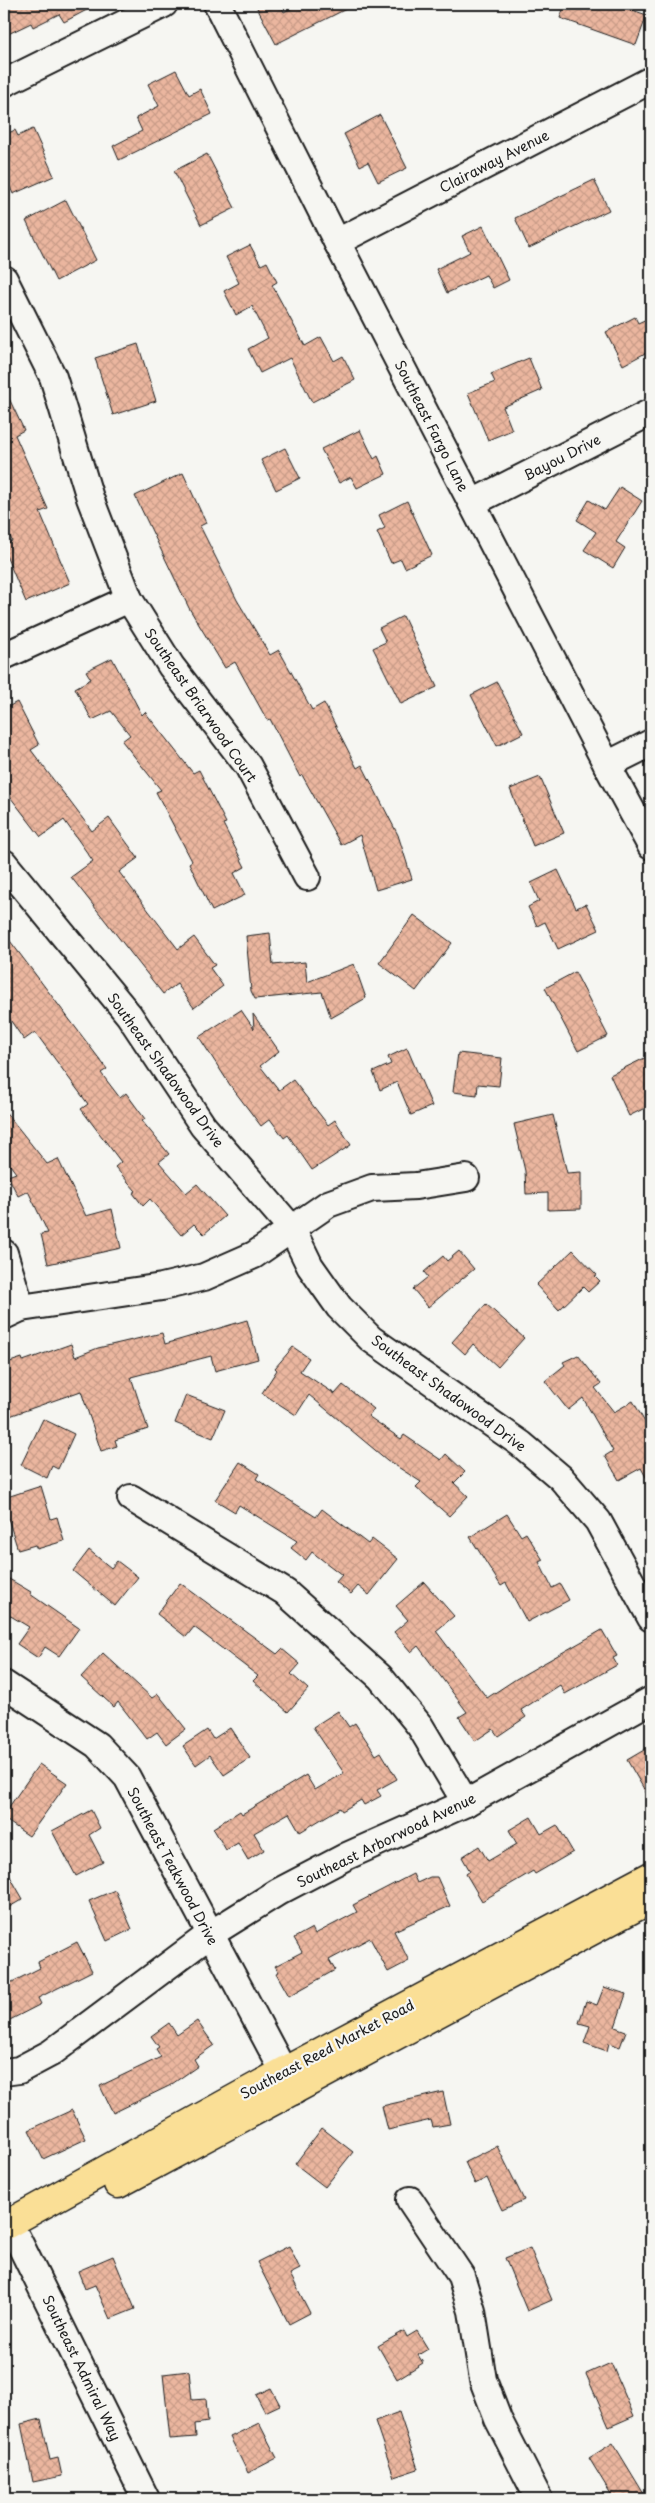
<svg xmlns="http://www.w3.org/2000/svg" width="655" height="2503" viewBox="0 0 655 2503" font-family="'Playpen Sans',sans-serif">
<defs>
<pattern id="building-cross-hatch" width="8" height="8" patternUnits="userSpaceOnUse" patternTransform="scale(1.25)"><rect width="8" height="8" fill="#ebb69f"/><path d="M0 0l8 8M0 8l8-8" fill="none" stroke="#c99c88"/></pattern>
</defs>
<rect width="100%" height="100%" fill="#f6f6f2"/>
<filter id="ink" filterUnits="userSpaceOnUse"><feTurbulence type="fractalNoise" baseFrequency=".02" numOctaves="2"/><feDisplacementMap in="SourceGraphic" scale="10" xChannelSelector="R" yChannelSelector="G"/><feConvolveMatrix kernelMatrix="1 2 1 2 8 2 1 2 1" color-interpolation-filters="sRGB"/></filter>
<g filter="url(#ink)">
<g fill="url(#building-cross-hatch)" stroke="#1c1c1c">
<polygon points="4,4 98,4 64,22 59,14 33,27 31,23 4,36"/>
<polygon points="255,4 280,4 284,12 300,4 356,4 276,44"/>
<polygon points="565,4 614,4 647,15 636,45 560,18"/>
<polygon points="176,70 189,95 200,89 212,114 119,160 113,146 142,131 136,118 159,106 148,84"/>
<polygon points="380,115 407,168 378,182 368,162 360,166 344,134"/>
<polygon points="33,129 54,176 13,194 4,173 4,135 15,130 18,136"/>
<polygon points="207,154 235,208 201,225 174,171"/>
<polygon points="594,180 609,210 529,248 515,218"/>
<polygon points="66,200 96,260 56,281 26,221"/>
<polygon points="483,226 509,280 493,288 486,275 447,293 436,269 470,252 462,236"/>
<polygon points="250,245 261,265 267,262 277,282 272,285 305,346 321,337 334,361 343,356 355,380 312,402 290,358 260,373 248,349 268,338 252,306 236,315 224,291 239,283 226,257"/>
<polygon points="635,317 638,323 651,317 651,350 623,365 606,332"/>
<polygon points="138,344 156,401 113,415 95,358"/>
<polygon points="529,358 542,390 503,407 512,430 488,440 468,393 495,382 491,374"/>
<polygon points="4,388 24,430 15,435 48,509 40,512 70,583 26,602 4,551 4,545 12,541 4,522"/>
<polygon points="360,430 374,459 378,456 386,474 357,488 351,477 339,483 321,449"/>
<polygon points="285,448 300,478 276,490 261,460"/>
<polygon points="183,473 206,523 200,526 237,600 270,655 279,650 312,710 324,703 357,768 362,765 398,835 412,879 376,890 360,835 341,845 302,775 300,777 270,719 267,720 235,662 225,668 189,608 135,496"/>
<polygon points="620,487 642,501 616,542 625,548 613,568 584,550 596,532 577,520 589,500 605,510"/>
<polygon points="407,501 432,555 405,568 401,559 391,563 377,532 385,528 379,515"/>
<polygon points="403,616 437,687 401,704 373,648 386,642 379,628"/>
<polygon points="112,658 142,715 145,712 193,773 199,770 226,823 223,824 245,867 234,873 245,895 212,911 189,863 192,861 156,792 161,790 122,741 130,735 111,711 92,720 75,688 91,679 86,671"/>
<polygon points="497,682 523,733 497,746 471,695"/>
<polygon points="17,702 39,745 31,750 92,831 109,818 138,858 119,872 178,949 194,937 215,965 210,968 223,986 194,1008 177,984 163,994 71,877 93,861 64,820 41,837 4,789 4,709"/>
<polygon points="540,777 564,833 533,846 510,789"/>
<polygon points="558,870 576,908 586,904 599,930 558,949 545,922 537,926 528,907 539,901 531,883"/>
<polygon points="414,915 452,943 416,991 379,963"/>
<polygon points="4,933 107,1069 101,1073 120,1098 126,1093 145,1119 142,1121 169,1154 159,1162 186,1193 197,1184 225,1216 204,1234 194,1224 181,1235 150,1199 143,1206 133,1193 136,1191 115,1167 121,1162 81,1109 88,1104 35,1032 24,1040 4,1011"/>
<polygon points="270,933 273,965 305,962 307,982 354,964 366,998 331,1018 322,992 255,999 251,991 246,936"/>
<polygon points="575,972 608,1036 578,1051 545,988"/>
<polygon points="241,1010 254,1029 253,1014 279,1051 260,1066 279,1090 293,1080 328,1125 335,1120 351,1145 312,1170 288,1135 284,1138 270,1119 261,1126 230,1085 199,1037"/>
<polygon points="407,1048 432,1106 411,1115 397,1082 380,1090 373,1072 391,1064 388,1057"/>
<polygon points="458,1053 502,1058 499,1086 478,1084 477,1095 453,1092"/>
<polygon points="651,1055 651,1105 629,1116 610,1075"/>
<polygon points="4,1110 47,1164 58,1159 86,1216 112,1209 121,1248 48,1264 41,1234 48,1233 28,1191 18,1196 8,1176 16,1173 4,1157"/>
<polygon points="553,1115 567,1173 581,1172 581,1209 548,1210 548,1193 526,1194 525,1171 514,1124"/>
<polygon points="573,1250 597,1275 595,1276 600,1281 588,1292 583,1287 559,1310 536,1285"/>
<polygon points="459,1251 474,1269 428,1307 413,1289 428,1277 424,1272 443,1256 447,1261"/>
<polygon points="486,1304 524,1338 498,1367 473,1344 465,1354 452,1342"/>
<polygon points="247,1320 258,1359 215,1371 211,1356 131,1377 148,1429 115,1440 117,1446 101,1451 81,1391 4,1418 4,1364 22,1358 23,1361 71,1344 75,1357 98,1348 162,1333 165,1344"/>
<polygon points="293,1347 309,1358 300,1371 335,1394 343,1385 374,1409 368,1416 401,1439 404,1435 441,1460 446,1454 465,1472 454,1483 468,1496 449,1516 416,1487 421,1482 387,1460 309,1395 296,1415 262,1393 277,1370 275,1368"/>
<polygon points="578,1355 601,1384 595,1388 614,1412 633,1401 651,1433 651,1486 641,1468 619,1480 605,1456 613,1451 583,1398 568,1410 545,1381 565,1365 563,1362"/>
<polygon points="186,1395 225,1410 213,1438 175,1423"/>
<polygon points="43,1419 74,1434 58,1469 52,1466 47,1478 21,1465"/>
<polygon points="240,1462 259,1474 256,1479 316,1517 322,1509 368,1544 372,1539 398,1559 369,1595 358,1586 351,1594 336,1582 342,1575 312,1552 306,1560 291,1548 297,1541 239,1505 235,1512 215,1500"/>
<polygon points="41,1486 51,1519 57,1517 64,1541 37,1549 35,1545 18,1550 7,1515 4,1516 4,1498"/>
<polygon points="507,1514 521,1536 526,1533 543,1560 539,1562 552,1588 560,1584 569,1600 527,1622 506,1583 501,1586 470,1537"/>
<polygon points="89,1550 111,1568 117,1561 138,1577 115,1606 73,1571"/>
<polygon points="4,1576 31,1592 30,1594 79,1628 59,1656 45,1647 38,1658 17,1644 29,1627 4,1612"/>
<polygon points="424,1582 454,1616 436,1631 487,1698 516,1679 602,1630 617,1656 613,1658 617,1665 565,1694 560,1685 521,1710 526,1717 498,1736 493,1729 475,1741 459,1717 467,1712 418,1646 411,1652 394,1632 408,1620 396,1606"/>
<polygon points="180,1583 277,1654 282,1649 300,1664 291,1674 308,1689 288,1712 253,1681 258,1676 194,1627 186,1637 157,1614"/>
<polygon points="103,1653 152,1698 158,1694 186,1729 166,1744 157,1732 147,1739 118,1702 114,1707 81,1677"/>
<polygon points="338,1711 349,1727 355,1723 376,1755 381,1752 397,1779 377,1790 381,1796 364,1805 361,1800 342,1811 340,1808 300,1832 289,1813 254,1833 264,1850 248,1860 238,1843 226,1850 213,1828 240,1811 242,1814 306,1775 315,1790 344,1773 313,1727"/>
<polygon points="230,1728 250,1758 224,1775 210,1755 196,1765 183,1746 207,1730 213,1739"/>
<polygon points="651,1746 651,1801 627,1760"/>
<polygon points="39,1764 67,1783 29,1836 4,1819 4,1814"/>
<polygon points="91,1810 100,1828 89,1835 103,1862 76,1876 52,1831"/>
<polygon points="531,1817 541,1834 557,1825 573,1852 535,1874 533,1871 482,1901 466,1874 470,1871 462,1857 479,1846 488,1861 517,1844 509,1830"/>
<polygon points="4,1866 23,1899 4,1910"/>
<polygon points="413,1874 417,1883 430,1877 437,1877 450,1906 394,1931 409,1961 388,1972 370,1938 329,1960 335,1970 289,1996 276,1973 279,1972 275,1966 302,1952 294,1938 312,1928 315,1934 357,1912 353,1905"/>
<polygon points="115,1890 132,1929 107,1941 89,1901"/>
<polygon points="77,1942 92,1971 38,1998 41,2004 4,2023 4,1986 40,1968 38,1962"/>
<polygon points="604,1987 626,1994 615,2027 626,2031 620,2047 609,2043 607,2051 584,2043 590,2026 579,2023 586,2001 597,2005"/>
<polygon points="197,2021 214,2045 194,2059 198,2066 169,2086 113,2113 100,2086 161,2057 156,2049 159,2047 151,2036 169,2023 177,2035"/>
<polygon points="443,2092 450,2124 433,2127 431,2120 388,2130 382,2106"/>
<polygon points="72,2110 86,2139 43,2159 29,2130"/>
<polygon points="322,2128 353,2152 325,2187 295,2164"/>
<polygon points="497,2146 524,2200 502,2210 487,2178 475,2184 465,2162"/>
<polygon points="289,2246 300,2269 290,2274 310,2313 289,2324 257,2262"/>
<polygon points="530,2248 552,2300 527,2311 505,2258"/>
<polygon points="113,2256 135,2309 110,2319 95,2285 85,2289 78,2271"/>
<polygon points="404,2331 407,2337 417,2331 428,2349 418,2355 423,2363 397,2379 378,2346"/>
<polygon points="611,2363 634,2416 609,2427 586,2374"/>
<polygon points="189,2371 192,2400 206,2399 208,2422 195,2424 196,2437 170,2439 163,2374"/>
<polygon points="271,2388 280,2405 265,2412 256,2395"/>
<polygon points="399,2412 418,2469 394,2477 375,2421"/>
<polygon points="41,2419 50,2460 58,2458 62,2476 33,2482 21,2424"/>
<polygon points="259,2423 277,2458 248,2473 230,2437"/>
<polygon points="613,2443 647,2499 614,2499 589,2458"/>
</g>
<g fill="none" stroke-linecap="round" stroke-linejoin="round">
<g stroke="#1c1c1c" stroke-width="30">
<g id="minor">
<polyline points="217,4 337,242 607,765 651,846"/>
<polyline points="4,83 164,4"/>
<polyline points="337,242 651,80"/>
<polyline points="4,279 53,377 90,498 129,599 171,666 248,766 307,877"/>
<polyline points="472,503 651,412"/>
<polyline points="4,656 129,599"/>
<polyline points="607,765 651,743"/>
<polyline points="4,863 129,1015 203,1126 292,1229 310,1266 339,1307 371,1339 521,1444 561,1478 598,1521 651,1618"/>
<polyline points="4,1253 21,1308"/>
<polyline points="4,1316 21,1308 162,1287 204,1277 254,1255 328,1204 372,1188 416,1186 466,1178"/>
<polyline points="131,1498 285,1592 380,1677 420,1726 466,1803"/>
<polyline points="4,1684 97,1745 127,1777 294,2091"/>
<polyline points="4,2072 19,2070 51,2053 209,1935 278,1892 347,1856 466,1803 651,1700"/>
<polyline points="410,2200 461,2276 472,2311 483,2380 498,2419 539,2499"/>
<polyline points="17,2238 146,2499"/>
</g>
</g>
<g stroke="#1c1c1c" stroke-width="31">
<g id="major">
<polyline points="118,2184 651,1899"/>
<polyline points="4,2226 283,2072 651,1876"/>
</g>
</g>
<use href="#minor" stroke="#f6f6f2" stroke-width="26"/>
<use href="#major" stroke="#fadf96" stroke-width="28"/>
</g>
</g>
<g text-anchor="middle" dominant-baseline="central" stroke-width="4.5" stroke-linejoin="round" paint-order="stroke">
<g font-size="14" fill="#1c1c1c" stroke="#f6f6f2">
<text transform="translate(494 161) rotate(-27)">Clairaway Avenue</text>
<text transform="translate(432 426) rotate(63)">Southeast Fargo Lane</text>
<text transform="translate(562 457) rotate(-27)">Bayou Drive</text>
<text transform="translate(201 705) rotate(55)">Southeast Briarwood Court</text>
<text transform="translate(166 1070) rotate(54)">Southeast Shadowood Drive</text>
<text transform="translate(449 1393) rotate(36)">Southeast Shadowood Drive</text>
<text transform="translate(386 1840) rotate(-26)">Southeast Arborwood Avenue</text>
<text transform="translate(173 1866) rotate(62)">Southeast Teakwood Drive</text>
<text transform="translate(327 2049) rotate(-28)">Southeast Reed Market Road</text>
<text transform="translate(82 2368) rotate(64)">Southeast Admiral Way</text>
</g>
</g>
<rect width="655" height="2503" fill="none" stroke="#f6f6f2" stroke-width="20"/>
<rect x="10" y="10" width="635" height="2483" fill="none" stroke="#1c1c1c" stroke-width="2" filter="url(#ink)"/>
</svg>
